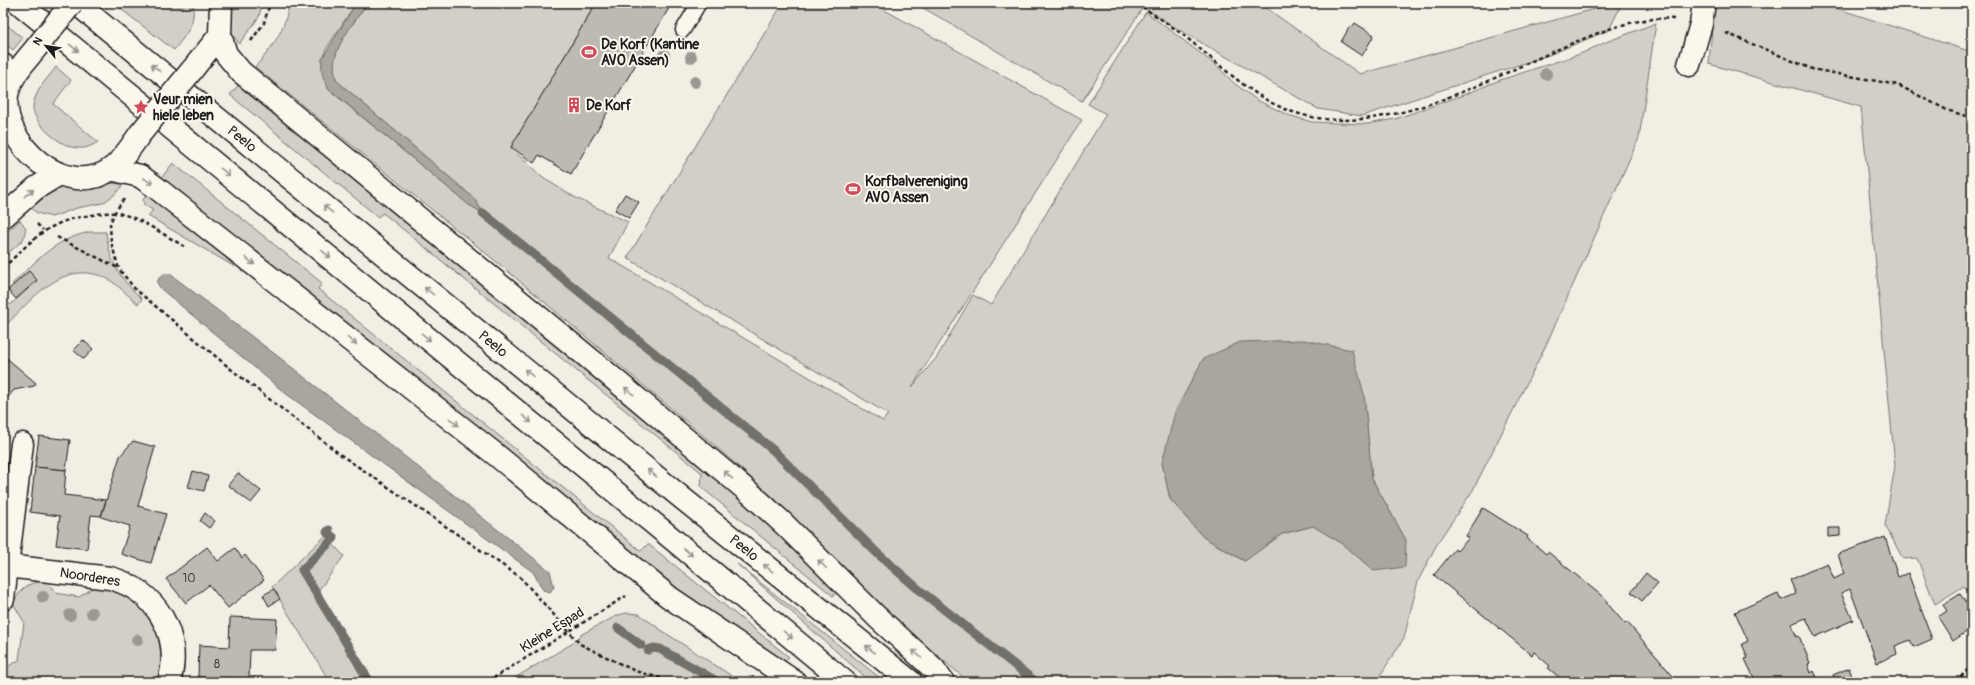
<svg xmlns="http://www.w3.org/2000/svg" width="1975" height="685" viewBox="0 0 1975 685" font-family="Pangolin,sans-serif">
<rect width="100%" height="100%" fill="#f2eee4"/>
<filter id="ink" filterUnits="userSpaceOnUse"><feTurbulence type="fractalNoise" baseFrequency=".025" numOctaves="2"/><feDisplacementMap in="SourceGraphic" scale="8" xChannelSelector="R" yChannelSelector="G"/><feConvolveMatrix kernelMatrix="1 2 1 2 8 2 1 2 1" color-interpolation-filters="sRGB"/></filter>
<g filter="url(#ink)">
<g fill="#d2cfc6" stroke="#777671" fill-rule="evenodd">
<path d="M113,3H193C196,23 186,35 174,50Z"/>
<polygon points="231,3 262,3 259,17 239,44 231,32"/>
<path d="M289,3H356L326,49L328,89L469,205L482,212L475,199L337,81C325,53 353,26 367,3H596L511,148L543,178L576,198L628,222L609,258L883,421L888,414L627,258L783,3H872L1082,120L912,387L937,357L973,295L991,305L1106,114L1088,104L1146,12L1216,65L1235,84L1257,100L1288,115L1312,122L1335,123L1367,124L1395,119L1466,94L1500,80L1580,54L1606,42L1656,23L1639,138L1546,345L1473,490L1438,542L1418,581L1404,638L1376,682H969L894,619L774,498L706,438L498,263L255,67C272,48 286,29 289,3ZM1364,394L1372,479L1406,540L1374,571L1343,544L1313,526L1282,534L1244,561L1203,537L1170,499L1162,463Z"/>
<polygon points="915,3 1133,3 1142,9 1082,101"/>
<polygon points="1136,3 1259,3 1360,74 1616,3 1622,3 1609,30 1549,55 1362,116 1318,109 1172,26"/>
<polygon points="1714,3 1820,3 1972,52 1972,596 1964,586 1935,604 1917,558 1903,559 1885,525 1895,466 1861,107 1709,64"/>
<polygon points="3,22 23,38 13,50 3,42"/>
<path d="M56,67L71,80L53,104L98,142C91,146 86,149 78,148C62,148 33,124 33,107C34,92 47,79 56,67Z"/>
<polygon points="240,83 724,480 838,592 833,596 701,487 702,473 383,213 378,217 230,95"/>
<polygon points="173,163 322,283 318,289 641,551 648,544 789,657 783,663 672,590 162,177"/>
<path d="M104,183L124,184L114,195L103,203L77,208L52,217L37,213L31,208C58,184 70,186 104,183Z"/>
<polygon points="148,193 207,239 235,267 148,216 153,210 144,205 143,200"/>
<polygon points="20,220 26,228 23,240 3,258 3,236"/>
<path d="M89,232H106C110,264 119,277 142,299L138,304C127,295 114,280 101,276C59,261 29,303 3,328V298L10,305L37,281L29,271L14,285L12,284C39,259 52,241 89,232Z"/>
<polygon points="325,536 344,556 316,594 364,682 330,682 272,587"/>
<polygon points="737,564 885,682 871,682"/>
<path d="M47,581L56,593L79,597L97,585C109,588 134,600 143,609C160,627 166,660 156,682H4L7,667L19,660L24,622L13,603C22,587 28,582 47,581Z"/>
<polygon points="627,613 639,614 664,632 741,682 508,682 573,643 582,634 618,615"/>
</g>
<g fill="#a9a6a0" stroke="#716f6b">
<path d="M356,3H367C353,26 325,53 337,81L475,199L483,213L469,205L329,89C322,78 321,71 322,59Z"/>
<polygon points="164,274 170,274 280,358 550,571 554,587 550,592 543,590 533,572 285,393 161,289 157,283 159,278"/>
<polygon points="1304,340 1352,350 1364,394 1372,479 1406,540 1405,567 1374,571 1343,544 1313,526 1282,534 1245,561 1203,537 1170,499 1162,463 1175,412 1203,359 1240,342"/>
</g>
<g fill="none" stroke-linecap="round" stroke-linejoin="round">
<g stroke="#716f6b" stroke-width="9">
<polyline points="483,213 773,450 877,553 917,588 1036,682"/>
<polyline points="329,530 327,532 334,538 302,570 370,682"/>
<polyline points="618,628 641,645"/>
<polyline points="648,650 654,648 660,649 718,682"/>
</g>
</g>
<g fill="#bdbab1" stroke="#1c1c1c">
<polygon points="596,3 672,3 571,174 539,155 534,163 511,147"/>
<polygon points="1355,23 1374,35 1362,56 1341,42 1350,26 1352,27"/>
<polygon points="625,194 639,202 629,218 615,210"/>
<polygon points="29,271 37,280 16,299 8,290"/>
<polygon points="83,340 93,349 84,359 73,350"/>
<polygon points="3,355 36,383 34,386 14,390 3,403"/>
<polygon points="39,436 70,440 66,470 35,467"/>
<polygon points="133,441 155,447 138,506 166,514 151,563 121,554 130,526 101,517 120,456"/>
<polygon points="35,467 66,470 64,495 106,500 101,516 91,515 87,549 56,545 60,516 30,512"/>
<polygon points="193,471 208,476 204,491 188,487"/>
<polygon points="238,473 261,491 251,503 228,485"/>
<polygon points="1483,508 1528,536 1527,538 1546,554 1548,552 1608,601 1606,602 1625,624 1627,622 1678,682 1565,682 1548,668 1550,666 1534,652 1532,655 1434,575 1455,549 1457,551 1469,538 1466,536"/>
<polygon points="205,513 215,521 209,528 200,521"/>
<polygon points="1828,528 1840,528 1840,536 1828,537"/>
<polygon points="1885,537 1898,577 1908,573 1932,639 1914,647 1910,640 1895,646 1897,654 1877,663 1850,589 1841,593 1853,620 1815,637 1806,618 1791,624 1797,637 1799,636 1810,663 1808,664 1811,673 1814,671 1819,682 1756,682 1745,659 1748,658 1742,644 1748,641 1735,612 1778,593 1781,600 1796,594 1790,580 1827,563 1834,579 1844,574 1838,554"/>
<polygon points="207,547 218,561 235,548 242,558 245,555 264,580 228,608 209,585 186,603 166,579"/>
<polygon points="1646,573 1658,583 1642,601 1631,592"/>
<polygon points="274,589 280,599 269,606 263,595"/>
<polygon points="1960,594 1972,611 1972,628 1953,641 1938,617 1947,611 1943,605"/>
<polygon points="230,617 277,619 275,650 250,650 249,679 198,677 199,645 229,647"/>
<polygon points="1849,668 1854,682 1836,682 1833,675"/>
</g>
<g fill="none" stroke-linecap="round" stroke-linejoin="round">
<g stroke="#1c1c1c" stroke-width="17">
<polyline id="service" points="683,30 699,3"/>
</g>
<g stroke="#1c1c1c" stroke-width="25">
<g id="minor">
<polyline points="1689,65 1701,24 1704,3"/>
<path d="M7,566L110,578C156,590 183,636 169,682"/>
<polyline points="3,599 22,444"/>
</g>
</g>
<g stroke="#1c1c1c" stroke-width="25">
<g id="tertiary">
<path d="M36,48C24,63 11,76 7,95C0,144 66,201 111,169C122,161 132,145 140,134"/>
<polyline points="192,70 220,35 221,3"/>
<polyline points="3,217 36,188 59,174"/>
</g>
</g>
<g stroke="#1c1c1c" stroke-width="25">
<g id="primary">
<polyline points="19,3 658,527 845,682"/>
<polyline points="76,3 682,498 911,682"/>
<polyline points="220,35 226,54 241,72 596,364 751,494 784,524 877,617 934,669 943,682"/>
<polyline points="3,65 12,79"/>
<polyline points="111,169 140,176 154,186 495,454 669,597 795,682"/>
</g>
</g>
<g stroke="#1c1c1c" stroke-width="2.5" stroke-dasharray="4 3" stroke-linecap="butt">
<path d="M1136,3C1148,11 1160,18 1171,26C1205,50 1235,83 1272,103C1369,154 1488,77 1578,41C1608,29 1640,16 1674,19"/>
<polyline points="1726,33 1812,69 1898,85 1947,110 1972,118"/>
<polyline points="251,41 264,23 270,3"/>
<polyline points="124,199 115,212 110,223 111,242 119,269 135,289 232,370 341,455 520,577 580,644 635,671 674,682"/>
<polyline points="37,224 43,230"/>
<polyline points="57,237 118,268"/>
<path d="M3,268C35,238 47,221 92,215C103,213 114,211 125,215C143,220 167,237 184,246"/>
<polyline points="487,682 626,596"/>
<polyline points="1956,682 1972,665"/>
</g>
<use href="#service" stroke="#fbf7ec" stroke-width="14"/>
<use href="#minor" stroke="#fbf7ec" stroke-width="22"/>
<use href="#tertiary" stroke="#fbf7ec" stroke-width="22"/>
<use href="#primary" stroke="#fbf7ec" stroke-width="22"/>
<g stroke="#1c1c1c" stroke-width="25" stroke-linecap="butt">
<g id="tertiary-bridge">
<polyline points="36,48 72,3"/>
<polyline points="140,134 192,70"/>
</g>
</g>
<use href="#tertiary-bridge" stroke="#fbf7ec" stroke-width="22"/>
</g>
<g fill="#9b9892">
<circle cx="664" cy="55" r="6"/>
<circle cx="691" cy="57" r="6"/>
<circle cx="1546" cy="74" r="6"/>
<circle cx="695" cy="82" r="6"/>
<circle cx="43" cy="597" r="6"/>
<circle cx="92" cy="613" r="6"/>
<circle cx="70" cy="615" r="6"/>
<circle cx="137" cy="640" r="6"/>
</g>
<defs><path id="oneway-shaft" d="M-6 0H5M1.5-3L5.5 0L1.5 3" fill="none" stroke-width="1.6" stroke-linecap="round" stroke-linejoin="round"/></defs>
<g stroke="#97948e">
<use href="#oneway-shaft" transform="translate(74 48) rotate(39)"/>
<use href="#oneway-shaft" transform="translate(156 68) rotate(-141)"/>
<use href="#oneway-shaft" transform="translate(225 172) rotate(39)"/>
<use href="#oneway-shaft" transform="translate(148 181) rotate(34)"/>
<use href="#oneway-shaft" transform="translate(29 193) rotate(-38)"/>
<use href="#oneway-shaft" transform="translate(328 209) rotate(-141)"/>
<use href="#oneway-shaft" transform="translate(326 254) rotate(39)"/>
<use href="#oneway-shaft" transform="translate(250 261) rotate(38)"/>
<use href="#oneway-shaft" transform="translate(429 291) rotate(-141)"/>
<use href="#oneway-shaft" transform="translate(426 337) rotate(39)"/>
<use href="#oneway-shaft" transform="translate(352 341) rotate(38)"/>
<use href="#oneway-shaft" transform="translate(529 373) rotate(-141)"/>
<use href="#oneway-shaft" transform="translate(629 391) rotate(-140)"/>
<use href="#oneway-shaft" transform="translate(527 419) rotate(39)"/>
<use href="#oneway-shaft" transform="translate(454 422) rotate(38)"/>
<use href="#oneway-shaft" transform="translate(652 473) rotate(-141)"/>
<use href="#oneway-shaft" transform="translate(728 475) rotate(-139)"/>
<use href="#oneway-shaft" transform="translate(688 552) rotate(40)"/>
<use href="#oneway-shaft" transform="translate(822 564) rotate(-134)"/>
<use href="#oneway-shaft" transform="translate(768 568) rotate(-141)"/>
<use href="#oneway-shaft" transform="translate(788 635) rotate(40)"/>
<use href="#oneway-shaft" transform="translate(870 649) rotate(-141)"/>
<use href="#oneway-shaft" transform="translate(917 654) rotate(-138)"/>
</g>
</g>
<defs>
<g id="stadium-bare" transform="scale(1.2)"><path d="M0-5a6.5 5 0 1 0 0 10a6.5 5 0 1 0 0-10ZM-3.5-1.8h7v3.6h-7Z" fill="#d1495b" stroke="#fbf7ec" stroke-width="2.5" paint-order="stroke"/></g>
<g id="building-bare" transform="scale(1.2)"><path d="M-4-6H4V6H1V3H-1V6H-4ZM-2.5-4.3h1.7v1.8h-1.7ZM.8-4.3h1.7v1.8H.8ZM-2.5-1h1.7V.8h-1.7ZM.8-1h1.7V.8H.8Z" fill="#d1495b" stroke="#fbf7ec" stroke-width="2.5" paint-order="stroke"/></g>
<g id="sight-bare" transform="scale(1.2)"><path d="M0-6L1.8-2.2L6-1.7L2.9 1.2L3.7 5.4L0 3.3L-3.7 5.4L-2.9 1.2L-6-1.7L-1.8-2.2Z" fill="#d1495b" stroke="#fbf7ec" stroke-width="2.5" paint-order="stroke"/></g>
</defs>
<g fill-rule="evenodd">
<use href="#stadium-bare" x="589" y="52"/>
<use href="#building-bare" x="574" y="105"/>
<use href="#sight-bare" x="141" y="107"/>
<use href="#stadium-bare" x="853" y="189"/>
</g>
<g text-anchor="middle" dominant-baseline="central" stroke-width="4" stroke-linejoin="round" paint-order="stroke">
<g font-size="12" fill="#444441">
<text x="189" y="578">10</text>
<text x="217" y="664">8</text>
</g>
<g font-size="14" font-weight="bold" fill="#1c1c1c" stroke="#fbf7ec" text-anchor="start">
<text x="601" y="44">De Korf (Kantine<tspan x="601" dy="16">AVO Assen)</tspan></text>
<text x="153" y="99">Veur mien<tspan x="153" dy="16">hiele leben</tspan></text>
<text x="586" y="105">De Korf</text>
<text x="865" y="181">Korfbalvereniging<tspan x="865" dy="16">AVO Assen</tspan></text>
</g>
<g font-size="14" fill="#1c1c1c" stroke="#fbf7ec">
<text transform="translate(242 139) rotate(39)">Peelo</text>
<text transform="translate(493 344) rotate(39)">Peelo</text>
<text transform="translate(744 548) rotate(39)">Peelo</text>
<text transform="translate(90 577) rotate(9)">Noorderes</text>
<text transform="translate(552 630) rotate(-32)">Kleine Espad</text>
</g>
</g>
<rect width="1975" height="685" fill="none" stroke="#fbf7ec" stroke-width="16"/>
<rect x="8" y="8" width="1959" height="669" fill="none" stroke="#1c1c1c" stroke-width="1.5" filter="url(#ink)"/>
<g transform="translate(46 46) rotate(300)" stroke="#fbf7ec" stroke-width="3" paint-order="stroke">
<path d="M0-3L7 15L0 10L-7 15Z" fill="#1c1c1c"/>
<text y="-6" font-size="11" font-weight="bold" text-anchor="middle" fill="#1c1c1c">N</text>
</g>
</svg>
